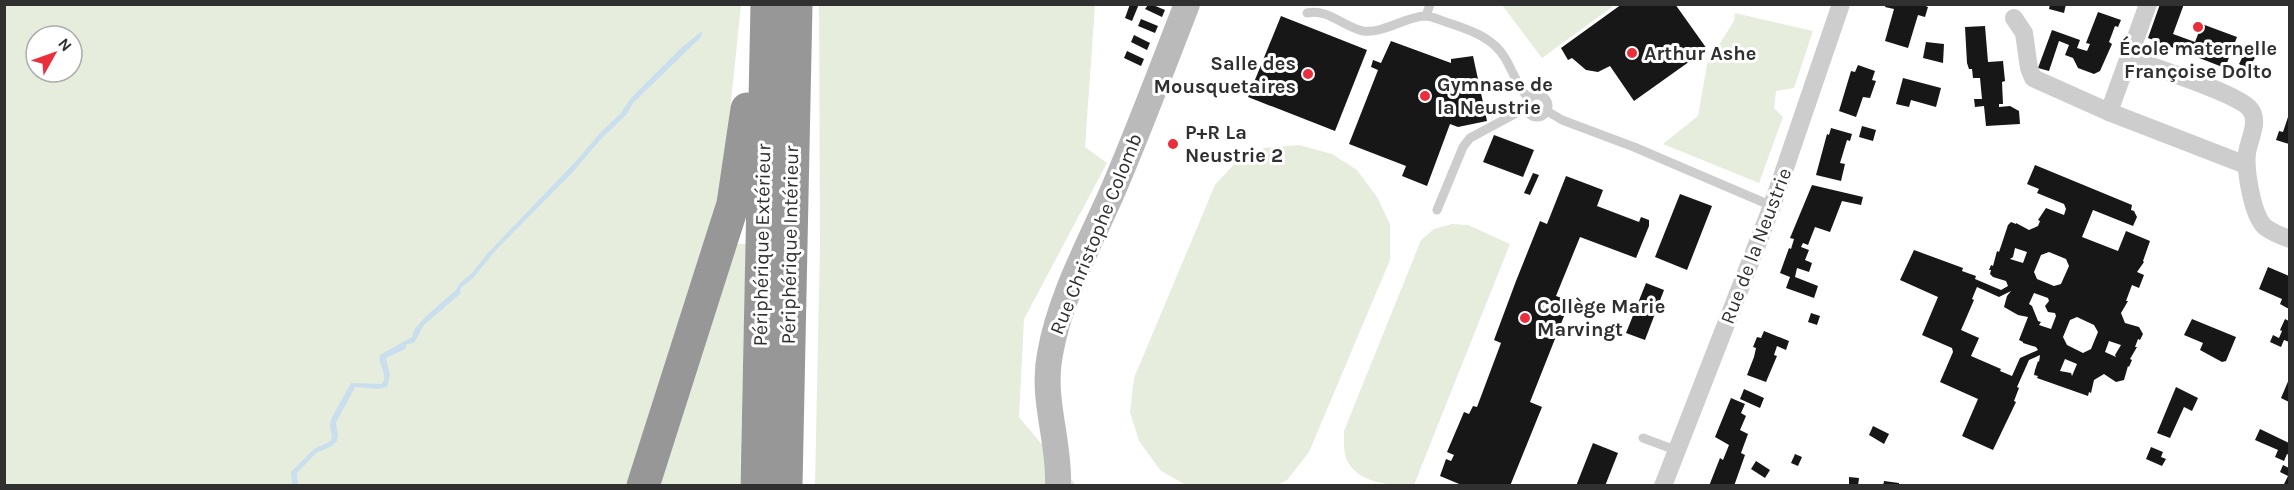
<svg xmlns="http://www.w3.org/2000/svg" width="2294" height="490" viewBox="0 0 2294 490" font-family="Karla,sans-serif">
<rect width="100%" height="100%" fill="#fff"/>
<g fill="#e6eddd" fill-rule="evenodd">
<polygon points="1610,4 1612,7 1542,58 1502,5"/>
<path d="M4,5H741L728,130L734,244H746L740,485H5ZM36,36H72V72H36Z"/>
<polygon points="819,5 1095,5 1085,147 1107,163 1024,319 1019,417 1076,485 815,486 820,244"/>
<polygon points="1735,13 1813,31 1794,88 1776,91 1774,108 1783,117 1759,183 1663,144 1698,116 1707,64 1734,21"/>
<polygon points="1299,145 1332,154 1357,170 1377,197 1390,224 1390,260 1309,452 1287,480 1275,486 1186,485 1161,471 1139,441 1130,412 1134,378 1215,185 1237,161 1264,148"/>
<path d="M1452,224L1468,225L1510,244L1414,485C1393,486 1362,484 1349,464C1343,454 1344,442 1344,431L1421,240L1434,229Z"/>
</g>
<path fill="#c9dfed" d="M702,31L701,37L633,103L626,115L600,140L572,173L496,250L473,278L461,288L460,294L424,325L414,343L407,344L405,349L386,358L390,375L387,387L378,389L355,387L336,423L338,435L337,441L332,446L316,453L297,473L298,485H292L291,472L314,449L329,442L332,438L330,426L331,419L351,383L382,384C389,374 377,365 380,355L412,337L414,330L425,317L456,290L459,284L472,273L487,254L577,160L600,133L621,113L631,98L682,47Z"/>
<g fill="#171717" fill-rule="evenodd">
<polygon points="1130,4 1139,4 1132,21 1125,18"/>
<polygon points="1622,4 1675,4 1707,49 1634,101 1610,66 1598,72 1586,70 1572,58 1568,60 1561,48"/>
<polygon points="1886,4 1921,4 1928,7 1925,17 1918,15 1908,48 1885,41 1894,9 1885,7"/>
<polygon points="2050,4 2066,4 2064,13 2049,9"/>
<polygon points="2160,4 2184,4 2173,34 2195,42 2202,24 2237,37 2225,68 2148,38"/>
<polygon points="1148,5 1153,5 1165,10 1162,17 1145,9"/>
<polygon points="2098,12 2121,20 2118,27 2115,26 2109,42 2112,44 2100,71 2094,74 2078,68 2073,58 2065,55 2069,45 2059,41 2049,71 2038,68 2052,30 2080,40 2077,48 2087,51 2090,44 2086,43"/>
<polygon points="1281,16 1367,50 1335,131 1248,97"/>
<polygon points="1141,19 1158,26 1155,33 1138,26"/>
<polygon points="1985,26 1988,62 2003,61 2005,81 2002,82 2003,104 1999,104 1999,107 2010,106 2019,111 2020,124 1986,126 1984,106 1975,107 1974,99 1982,99 1980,78 1973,78 1972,69 1969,69 1967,63 1965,27"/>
<polygon points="1134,35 1150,43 1147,50 1131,42"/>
<polygon points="1391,41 1451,63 1451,59 1473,56 1487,121 1458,127 1450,124 1427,186 1402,176 1406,166 1349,144 1378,70 1371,67 1373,60 1381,63"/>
<polygon points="1926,42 1944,44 1943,63 1923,58"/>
<polygon points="2247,48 2258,53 2248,69 2239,64"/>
<polygon points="1127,51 1144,59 1141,66 1124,58"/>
<polygon points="1858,65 1875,71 1872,80 1876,81 1870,98 1863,97 1856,117 1839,111 1851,71 1855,72"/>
<polygon points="1903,78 1941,88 1936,107 1911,100 1909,107 1896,104"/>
<polygon points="2289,114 2289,144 2276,140 2279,131 2283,132"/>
<polygon points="1862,126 1876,130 1873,141 1859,137"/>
<polygon points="1831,128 1852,134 1850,141 1847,140 1840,163 1845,164 1841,181 1816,175 1827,134 1829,135"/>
<polygon points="1494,135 1534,150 1523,177 1483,162"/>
<path d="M2035,165L2132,205L2131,210L2134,211L2137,217L2133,226L2093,210L2082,237L2118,251L2126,231L2150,241L2143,261L2144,262L2137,272L2144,275L2139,288L2132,285L2126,301H2128L2121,313L2125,323L2139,327L2143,334L2140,340L2138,339L2135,347H2137L2130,359L2132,360L2129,367L2128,366L2124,380L2116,382L2104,374L2094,380L2091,393L2089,392L2088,396L2037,378L2038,376L2034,375L2035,370L2038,361L2039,362L2040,355L2029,360L2017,387L2019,388L2014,401L2016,402L1993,450L1962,436L1978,399L1940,382L1953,352L1952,348L1922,335L1938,297L1900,280L1914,250L1963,268L1962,271L1976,276L1975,279L2001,290L2008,286L2006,281L1993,277L1990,274L1991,270H1989L1991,265L1993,266L1997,251L1999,252L2008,225L2011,222L2016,224V223L2029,230L2038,226L2040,221L2038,220L2046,208L2064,215L2066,209L2064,204L2037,193L2039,189L2027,184ZM2015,248L2027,252L2023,263L2010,259L2013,257ZM2049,252L2066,259L2069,266L2061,284L2054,286L2037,279L2034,272L2041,255ZM1977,287L1999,297L2011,291L2007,296L2004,307L2018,315L2028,317L2019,340L2023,342V343L2036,347L2038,350L2020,358L2012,376L2000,371L2001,369L1971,356L1979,338L1961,330L1974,300L1972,299ZM2034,293L2048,298L2049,301L2045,306L2048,312L2055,313L2056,316L2051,329L2039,325L2041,322L2038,321L2032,306L2029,304ZM2077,317L2094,325L2098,332L2091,349L2083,353L2067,345L2063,337L2070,320ZM2109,341L2121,345L2115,355L2116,357L2105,352ZM2065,359L2077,364L2072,376L2071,373L2060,371Z"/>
<polygon points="1533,173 1539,175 1530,195 1524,193"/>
<polygon points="1566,176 1603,190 1597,206 1639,222 1641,217 1649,220 1649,226 1636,258 1580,237 1556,296 1570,301 1530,402 1542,407 1510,486 1464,486 1440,476 1446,459 1451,461 1454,455 1447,452 1464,412 1469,414 1473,406 1477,407 1501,343 1494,340 1516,281 1540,221 1547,224"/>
<polygon points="1812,185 1863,197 1861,205 1842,201 1830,232 1815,227 1808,245 1803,243 1801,247 1809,250 1805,260 1812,263 1809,272 1797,268 1795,277 1818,286 1814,298 1786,288 1790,277 1780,273 1789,248 1791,249 1794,239 1790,238"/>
<polygon points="1680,194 1712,206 1687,270 1655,257"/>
<polygon points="2268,267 2289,276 2289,309 2280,304 2282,299 2259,289"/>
<polygon points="1646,283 1664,290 1645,340 1626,333"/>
<polygon points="1811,313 1820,316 1817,325 1808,322"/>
<polygon points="2192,319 2236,337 2226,361 2222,362 2200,350 2203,343 2184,335"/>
<polygon points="2285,319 2289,321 2289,342 2284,340 2281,347 2270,342 2273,335 2279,338 2282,331 2280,330"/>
<polygon points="1764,331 1789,341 1786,350 1777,346 1774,355 1777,356 1766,382 1747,375 1754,357 1756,348 1753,347 1757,337 1761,338"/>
<polygon points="2289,379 2289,402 2281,398"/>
<polygon points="2176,387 2198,398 2192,411 2184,407 2170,438 2157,433"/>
<polygon points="1744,389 1764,398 1760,408 1740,399"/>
<polygon points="1731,398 1745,404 1741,413 1746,416 1740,430 1748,434 1741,453 1745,455 1734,486 1709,486 1720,458 1723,460 1729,445 1715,437"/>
<polygon points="1873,426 1889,434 1884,444 1869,435"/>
<polygon points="2260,429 2289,443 2289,455 2287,454 2284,461 2275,457 2278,450 2255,440"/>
<polygon points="1593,443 1618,453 1605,486 1576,486"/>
<polygon points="2151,447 2163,452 2161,457 2166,459 2162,466 2146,459"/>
<polygon points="1795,454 1802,457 1798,466 1791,463"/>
<polygon points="1756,461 1770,470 1765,478 1751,469"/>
<polygon points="2283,465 2289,468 2289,486 2283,486 2288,476 2280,472"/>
<polygon points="1849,477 1859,478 1858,486 1849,486"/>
<polygon points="1884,481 1899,483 1899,486 1883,486"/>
</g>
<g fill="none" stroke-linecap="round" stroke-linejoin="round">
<g stroke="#cdcdcd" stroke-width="9">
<path d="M1307,13C1328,8 1343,27 1363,31C1383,34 1407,16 1425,16C1433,16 1444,22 1452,24C1473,31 1494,39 1505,58C1513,72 1518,86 1528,98"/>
<polyline points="1426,16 1430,4"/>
<circle cx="1537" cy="106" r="11"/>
<polyline points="1547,111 1562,120 1634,147 1772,206"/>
<polyline points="1437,210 1463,147 1470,138 1526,108"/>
<polyline points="1643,438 1678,451"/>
</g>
<g stroke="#cdcdcd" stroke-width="18">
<polyline points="2014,18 2024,33 2029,68 2033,78 2109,112 2246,165"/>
<path d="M2128,58C2152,67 2237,93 2250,109C2260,121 2249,139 2247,153C2245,169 2252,215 2265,227C2272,232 2281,236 2290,239"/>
<polyline points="2109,112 2148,4"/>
<polyline points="1663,486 1772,206 1841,4"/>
</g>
<path stroke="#bababa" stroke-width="26" d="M1058,486C1060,441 1041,399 1050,354C1060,296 1091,241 1114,188C1140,127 1163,66 1187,4"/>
<g stroke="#979797" stroke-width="33">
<polyline points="643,486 733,204 747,109"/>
<polyline points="757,486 767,4"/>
<polyline points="786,486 796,4"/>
</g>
</g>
<g fill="#ea2e3c" stroke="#fff" stroke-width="2">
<circle cx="2198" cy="27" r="6"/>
<circle cx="1632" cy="53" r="6"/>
<circle cx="1308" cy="74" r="6"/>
<circle cx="1425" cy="96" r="6"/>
<circle cx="1173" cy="144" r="6"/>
<circle cx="1525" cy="318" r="6"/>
</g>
<g text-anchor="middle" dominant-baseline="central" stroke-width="6" stroke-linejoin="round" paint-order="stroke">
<g font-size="20" font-weight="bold" fill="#303030" stroke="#fff" text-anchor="start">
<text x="2198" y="48" text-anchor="middle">École maternelle<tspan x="2198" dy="23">Françoise Dolto</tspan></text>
<text x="1644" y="53">Arthur Ashe</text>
<text x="1296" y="63" text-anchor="end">Salle des<tspan x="1296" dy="23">Mousquetaires</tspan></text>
<text x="1437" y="84">Gymnase de<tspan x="1437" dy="23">la Neustrie</tspan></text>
<text x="1185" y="132">P+R La<tspan x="1185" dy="23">Neustrie 2</tspan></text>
<text x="1537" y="306">Collège Marie<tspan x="1537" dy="23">Marvingt</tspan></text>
</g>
<g font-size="20" fill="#303030" stroke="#fff">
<text transform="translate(1096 234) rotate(-68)">Rue Christophe Colomb</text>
<text transform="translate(762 245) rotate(-89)">Périphérique Extérieur</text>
<text transform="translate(790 245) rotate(-89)">Périphérique Intérieur</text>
<text transform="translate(1756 246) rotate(-69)">Rue de la Neustrie</text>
</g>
</g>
<rect width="2294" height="490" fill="none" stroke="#303030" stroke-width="12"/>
<g transform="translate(54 54) rotate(50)"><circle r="28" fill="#ffffff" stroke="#acacac" stroke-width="1.5"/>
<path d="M0-4.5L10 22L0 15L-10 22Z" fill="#ea2e3c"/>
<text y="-9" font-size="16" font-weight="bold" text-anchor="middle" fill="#303030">N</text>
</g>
</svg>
